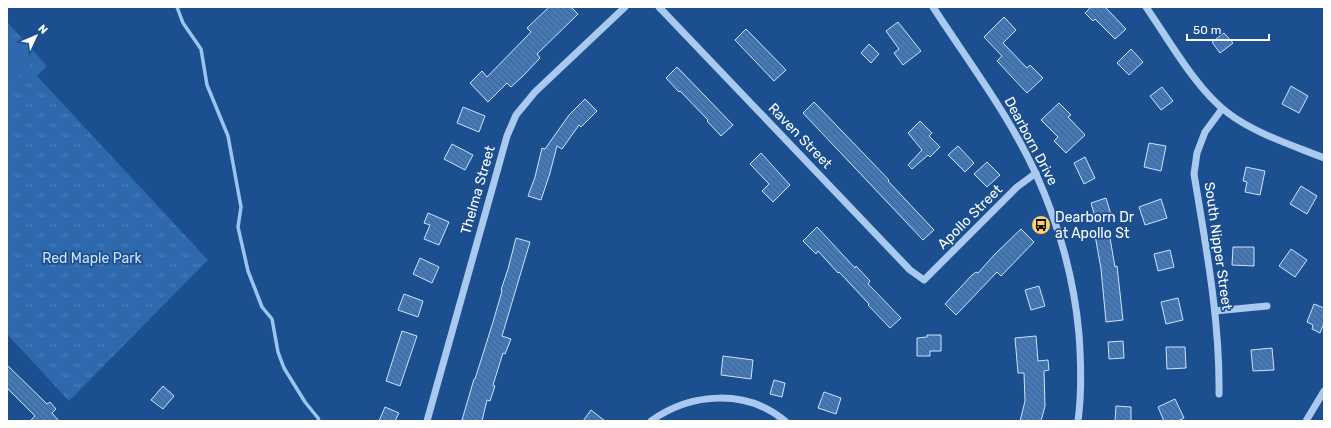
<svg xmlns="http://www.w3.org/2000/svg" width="1331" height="428" viewBox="0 0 1331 428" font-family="Rubik,sans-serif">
<defs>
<pattern id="park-tufts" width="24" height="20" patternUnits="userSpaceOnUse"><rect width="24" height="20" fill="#2e69ad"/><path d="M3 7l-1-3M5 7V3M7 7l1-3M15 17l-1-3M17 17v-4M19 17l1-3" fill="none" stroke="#4d80b9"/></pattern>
<pattern id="building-back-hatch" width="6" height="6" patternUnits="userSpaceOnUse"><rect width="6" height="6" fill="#4478b7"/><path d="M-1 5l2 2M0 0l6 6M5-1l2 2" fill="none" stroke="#486282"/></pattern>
</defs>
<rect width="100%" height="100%" fill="#1b4f8f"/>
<polygon fill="url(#park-tufts)" points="7,22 47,66 37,76 208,260 69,401 7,334"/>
<polygon fill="#2e69ad" points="17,47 32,63 7,86 7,56"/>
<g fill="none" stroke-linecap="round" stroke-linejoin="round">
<polyline stroke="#9cc4f0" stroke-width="3.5" points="177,7 183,23 201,49 207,85 228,136 241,207 238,227 248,271 262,307 272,319 278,352 284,368 305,402 318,418 319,421"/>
</g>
<g fill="url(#building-back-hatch)" stroke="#cfe3fa">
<polygon points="549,7 571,7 578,14 537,54 540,58 523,76 511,87 507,83 488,102 470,83 482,71 487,77 531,32 527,28"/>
<polygon points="1091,7 1105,7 1126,29 1115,39 1095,19 1093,21 1085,13"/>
<polygon points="1004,17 1016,30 1003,43 1027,68 1030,65 1043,78 1027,93 997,61 1002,56 984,37"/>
<polygon points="898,22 921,51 903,65 894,53 899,49 886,31"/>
<polygon points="746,29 786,70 774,81 735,40"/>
<polygon points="1224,33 1233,43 1220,53 1212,42"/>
<polygon points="869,44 879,54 871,63 861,53"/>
<polygon points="1131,49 1143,62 1129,75 1117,63"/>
<polygon points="677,67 733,125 721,136 707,121 708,120 680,91 679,92 666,78"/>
<polygon points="1291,86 1308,96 1299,113 1282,104"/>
<polygon points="1162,87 1173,101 1161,110 1150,96"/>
<polygon points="585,99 597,111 581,127 579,125 562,149 557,146 550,173 541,200 528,196 535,177 542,148 545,149 569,115"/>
<polygon points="814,102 889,180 888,181 934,230 923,240 803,113"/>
<polygon points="1059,103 1071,115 1068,117 1085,135 1066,153 1054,141 1058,137 1041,120"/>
<polygon points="463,107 485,116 479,132 457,123"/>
<polygon points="920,121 932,133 929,136 940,147 930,157 928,155 912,169 908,165 922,150 908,133"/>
<polygon points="1149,143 1166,146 1161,171 1144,167"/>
<polygon points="452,144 473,155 465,170 444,159"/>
<polygon points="958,146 974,163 965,172 948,155"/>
<polygon points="761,153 790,185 773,202 762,191 769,184 750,164"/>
<polygon points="1085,157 1095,178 1084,184 1074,163"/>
<polygon points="987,162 1000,175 987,187 974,174"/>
<polygon points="1246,167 1265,171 1260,195 1245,192 1247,182 1243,181"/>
<polygon points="1301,186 1317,196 1307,214 1290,204"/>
<polygon points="1106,198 1111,215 1096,220 1091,203"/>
<polygon points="1161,199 1167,218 1145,225 1139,207"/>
<polygon points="428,213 449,222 439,245 424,239 430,225 424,223"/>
<polygon points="817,227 855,268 856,266 870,281 868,284 901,318 890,328 868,305 869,304 839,272 838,273 818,251 816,254 803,241"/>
<polygon points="1021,229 1034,242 1001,276 997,272 956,315 945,304 972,275 976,272 978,273 995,254"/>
<polygon points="1109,232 1115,267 1117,266 1123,320 1106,322 1101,269 1095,235"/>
<polygon points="516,238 530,242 502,336 511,339 505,354 503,353 493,385 495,386 490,401 487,400 482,421 468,421 462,420 474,379 475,379 493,322 502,291 501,290 508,269"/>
<polygon points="1233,247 1254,247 1254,266 1232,265"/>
<polygon points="1291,249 1307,260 1295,277 1279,266"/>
<polygon points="1170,250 1174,267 1158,271 1154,254"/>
<polygon points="420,258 439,267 432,283 413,274"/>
<polygon points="1039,286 1045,306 1031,310 1025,290"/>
<polygon points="404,294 423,301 418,317 398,310"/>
<polygon points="1178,298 1183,320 1166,324 1161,302"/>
<polygon points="1314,304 1324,308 1324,323 1320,333 1312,329 1313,325 1307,322"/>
<polygon points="402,331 417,336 400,386 386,381"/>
<polygon points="927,335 941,335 941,351 930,351 930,356 917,356 917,338 927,337"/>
<polygon points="1036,336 1038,361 1048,360 1049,370 1044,371 1045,406 1041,421 1020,421 1025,401 1024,373 1018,373 1015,338"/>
<polygon points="1123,341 1124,358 1109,359 1108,342"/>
<polygon points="1166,347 1185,347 1186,368 1167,369"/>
<polygon points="1272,348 1274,370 1253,371 1251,350"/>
<polygon points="723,356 753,360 751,379 721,375"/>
<polygon points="7,365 47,404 50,402 56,409 52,413 59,421 30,421 35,416 7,388"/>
<polygon points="774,380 785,383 782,397 770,394"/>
<polygon points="163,386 174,396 163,409 151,400"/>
<polygon points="824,392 841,398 836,414 818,408"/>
<polygon points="1175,399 1184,418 1178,421 1164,421 1158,407"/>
<polygon points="1116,406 1131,407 1131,421 1115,421"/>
<polygon points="385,407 399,413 395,421 379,421"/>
<polygon points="591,410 605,421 583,421"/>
</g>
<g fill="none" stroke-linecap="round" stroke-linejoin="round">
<g stroke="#a9c9ee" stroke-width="7">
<polyline points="659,7 910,270 924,280 1017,187 1036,173"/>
<path d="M933,7C968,61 1009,115 1036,174C1059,225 1074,278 1079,334C1081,362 1082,392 1078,421"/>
<path d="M1146,7C1169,40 1196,89 1228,113C1256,134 1292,145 1324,158"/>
<polyline points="1215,311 1267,306"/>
<path d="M1219,394C1220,320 1206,247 1194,174L1197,153L1205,132L1222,109"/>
<polyline points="427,421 507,136 516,115 535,92 625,7"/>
<path d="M651,421C691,392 747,389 785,421"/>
<polyline points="1306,421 1324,391"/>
</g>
</g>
<defs>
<g id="bus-disc" transform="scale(1)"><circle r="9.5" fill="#ffd166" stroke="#1b4f8f"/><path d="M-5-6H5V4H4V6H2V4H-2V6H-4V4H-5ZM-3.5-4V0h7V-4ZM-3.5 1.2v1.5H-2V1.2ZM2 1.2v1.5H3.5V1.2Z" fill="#111"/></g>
</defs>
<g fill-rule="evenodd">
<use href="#bus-disc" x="1041" y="225"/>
</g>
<g text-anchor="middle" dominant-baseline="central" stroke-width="3.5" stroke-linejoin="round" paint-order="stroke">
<g font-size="14" fill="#fff" stroke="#1b4f8f">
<text transform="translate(800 136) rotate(46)">Raven Street</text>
<text transform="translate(1031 141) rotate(62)">Dearborn Drive</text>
<text transform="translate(478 190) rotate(-74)">Thelma Street</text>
<text transform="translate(970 217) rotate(-45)">Apollo Street</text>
<text transform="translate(1218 246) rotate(82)">South Nipper Street</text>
</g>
<g font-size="14" fill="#fff" stroke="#1b4f8f" text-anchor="start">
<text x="1055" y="217">Dearborn Dr<tspan x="1055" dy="16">at Apollo St</tspan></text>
</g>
<g font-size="14" fill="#cfe3fa" stroke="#1b4f8f">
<text x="92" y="258">Red Maple Park</text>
</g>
</g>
<rect width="1331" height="428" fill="none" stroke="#ffffff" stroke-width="16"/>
<g transform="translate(36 36) rotate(46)" stroke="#1b4f8f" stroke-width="3" paint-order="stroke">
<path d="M0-3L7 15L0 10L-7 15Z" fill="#ffffff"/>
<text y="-6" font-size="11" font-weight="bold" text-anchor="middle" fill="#ffffff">N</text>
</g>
<path d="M1187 34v6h82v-6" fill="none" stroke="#ffffff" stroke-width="2"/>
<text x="1193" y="34" font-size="12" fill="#ffffff" stroke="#1b4f8f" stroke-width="3" paint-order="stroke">50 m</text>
</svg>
